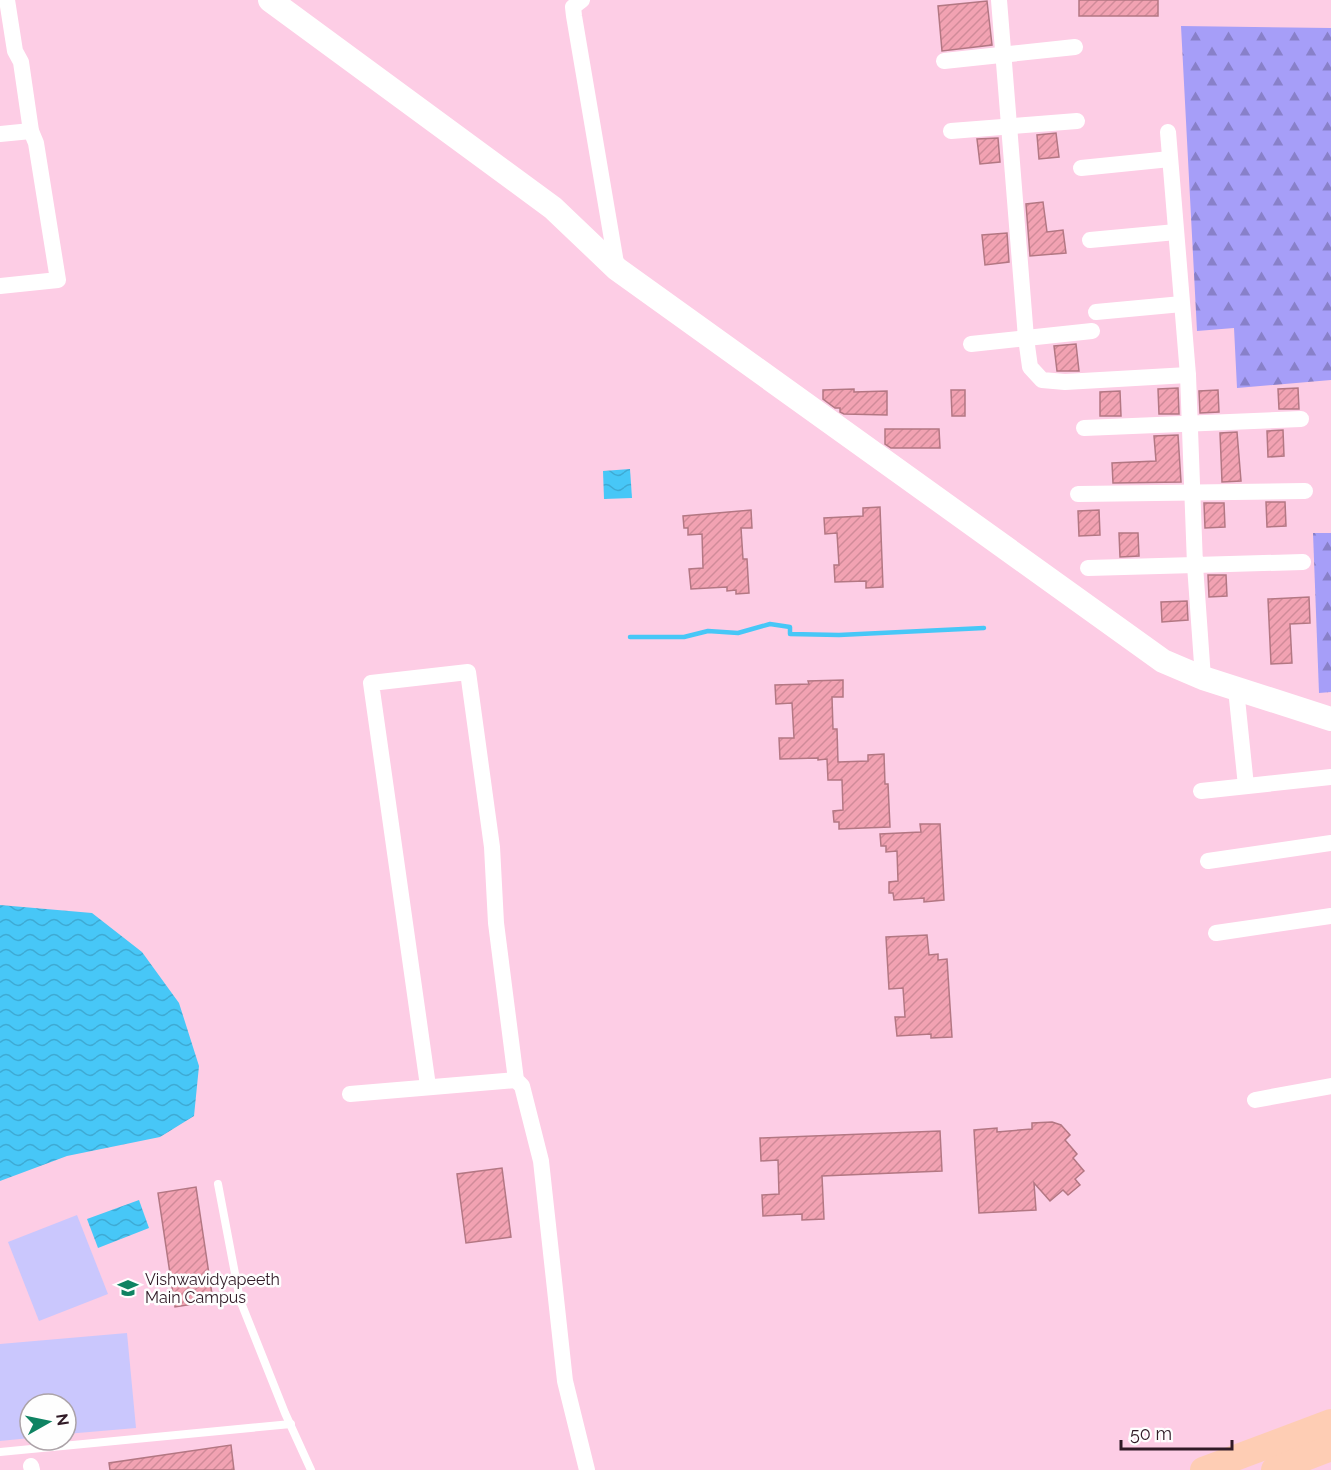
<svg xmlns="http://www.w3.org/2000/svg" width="1331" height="1470" viewBox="0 0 1331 1470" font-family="Raleway,sans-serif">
<defs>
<pattern id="forest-firs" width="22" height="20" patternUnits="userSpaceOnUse" patternTransform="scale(1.5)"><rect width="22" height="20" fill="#a69ef8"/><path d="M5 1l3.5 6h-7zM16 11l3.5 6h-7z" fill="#8880c9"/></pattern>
<pattern id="water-waves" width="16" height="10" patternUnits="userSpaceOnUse" patternTransform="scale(1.5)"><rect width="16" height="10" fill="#47c7f7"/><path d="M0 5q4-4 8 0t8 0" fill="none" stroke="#3eaad4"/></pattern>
<pattern id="building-hatch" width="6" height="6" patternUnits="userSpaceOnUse" patternTransform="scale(1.5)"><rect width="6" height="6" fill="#f2a2b2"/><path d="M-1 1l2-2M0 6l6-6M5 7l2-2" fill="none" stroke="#d08b99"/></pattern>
</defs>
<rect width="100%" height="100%" fill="#fdcde5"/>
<g fill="url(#forest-firs)">
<polygon points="1181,26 1331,28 1331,380 1237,388 1234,328 1197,331"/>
<polygon points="1313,533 1331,533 1331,692 1319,693"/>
</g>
<g fill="#cac7fd">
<polygon points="77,1215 108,1294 39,1321 8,1242"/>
<polygon points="127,1333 136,1428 66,1434 66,1404 30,1404 30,1438 0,1441 0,1344"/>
</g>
<g fill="url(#water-waves)">
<polygon points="630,469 632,498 604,499 603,471"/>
<polygon points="0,905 92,913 142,952 179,1003 199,1066 194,1116 160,1137 67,1156 0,1181"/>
<polygon points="139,1200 149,1228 98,1248 87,1219"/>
</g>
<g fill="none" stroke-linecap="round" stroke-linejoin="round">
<polyline stroke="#47c7f7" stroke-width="4.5" points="630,637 684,637 708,631 738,633 770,624 790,627 790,634 839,635 984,628"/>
</g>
<g fill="url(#building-hatch)" stroke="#b37783" stroke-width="1.5">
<rect x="1079" y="0" width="79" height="16"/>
<polygon points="987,1 992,45 942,51 938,6"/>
<polygon points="1056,133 1059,157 1039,159 1037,135"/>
<polygon points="998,138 1000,162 980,164 977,139"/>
<polygon points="1043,202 1047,232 1063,230 1066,253 1030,256 1026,204"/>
<polygon points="1007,233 1009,262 985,265 982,235"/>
<polygon points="1076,344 1079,371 1057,371 1054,346"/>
<polygon points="1178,388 1179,414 1159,414 1158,389"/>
<polygon points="1298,388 1299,409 1279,409 1278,389"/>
<polygon points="854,389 854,392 887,391 887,415 844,414 840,412 840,408 835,408 823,399 823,390"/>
<polygon points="951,390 965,390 965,416 952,416"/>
<polygon points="1218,390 1219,412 1200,413 1199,391"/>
<polygon points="1120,391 1121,416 1100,416 1100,392"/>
<polygon points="885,429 939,429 940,448 891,448 885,444"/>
<polygon points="1283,430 1284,456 1268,457 1267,431"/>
<polygon points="1237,432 1241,481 1222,482 1220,433"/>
<polygon points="1178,435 1181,482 1113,483 1112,463 1156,461 1154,436"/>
<polygon points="1266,502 1285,502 1286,526 1267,527"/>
<polygon points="1204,503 1224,503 1225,527 1205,528"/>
<polygon points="880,507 883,587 866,588 866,581 835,582 834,565 839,565 837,533 825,534 824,518 863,516 863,508"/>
<polygon points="751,510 752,528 741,528 743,559 747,559 749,593 736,594 736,590 727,591 727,587 691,589 689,569 703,568 702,534 688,535 688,528 684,528 683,516"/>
<polygon points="1099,510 1100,535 1079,536 1078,511"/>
<polygon points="1119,533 1138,533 1139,556 1120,557"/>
<polygon points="1208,575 1226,575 1227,596 1209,597"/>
<polygon points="1309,597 1310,623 1290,624 1292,663 1271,664 1268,599"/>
<polygon points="1187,601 1188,620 1162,622 1161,602"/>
<polygon points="843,680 843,697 832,697 833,729 837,729 838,762 868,761 868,755 884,754 885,784 888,784 890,827 839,829 839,822 834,822 833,811 843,810 842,780 828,780 827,759 818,760 818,758 780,759 779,738 794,738 792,703 776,704 775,685 809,684 808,681"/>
<polygon points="920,824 940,824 944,900 924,902 924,898 894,900 893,893 889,893 889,882 898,881 897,851 886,852 886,846 881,846 880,834 921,832"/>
<polygon points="927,935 929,955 938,954 938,960 947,959 952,1037 931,1038 931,1034 897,1036 895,1017 905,1017 903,988 889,989 886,937"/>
<polygon points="1052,1122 1061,1125 1070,1135 1065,1140 1077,1154 1073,1158 1084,1171 1075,1179 1080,1185 1068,1195 1063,1190 1050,1201 1034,1183 1036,1210 979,1213 974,1130 997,1128 997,1132 1032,1129 1032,1123"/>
<polygon points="940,1131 942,1171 822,1176 824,1219 802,1220 802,1214 763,1216 762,1195 779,1194 778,1160 761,1161 760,1138"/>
<polygon points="502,1168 511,1237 466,1243 457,1174"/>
<polygon points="196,1187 213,1301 175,1307 158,1193"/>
<polygon points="231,1445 234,1470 110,1470 109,1463"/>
</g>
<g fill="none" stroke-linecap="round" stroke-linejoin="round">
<g stroke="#fff" stroke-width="8">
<polyline points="218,1184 240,1300 285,1413 311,1470"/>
<polyline points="0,1452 291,1424"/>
</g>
<g stroke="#fff" stroke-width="16">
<polyline points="582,0 573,7 574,16 617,269"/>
<polyline points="999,0 1026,338 1030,367 1042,380 1065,382 1188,375 1195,565 1303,562"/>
<polyline points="944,61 1075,47"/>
<polyline points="951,131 1077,121"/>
<polyline points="1168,132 1188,375"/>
<polyline points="0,134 31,131"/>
<polyline points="1081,168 1170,159"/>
<polyline points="1090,240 1176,232"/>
<polyline points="0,286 58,280 36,143 31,131 21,62 15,51 7,0"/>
<polyline points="1096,312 1182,304"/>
<polyline points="971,344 1092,331"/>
<polyline points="1084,428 1301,419"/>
<polyline points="1078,494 1305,491"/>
<polyline points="1088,568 1195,565 1203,678"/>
<polyline points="1236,689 1246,786"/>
<polyline points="1201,791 1331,777"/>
<polyline points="1208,861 1331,843"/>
<polyline points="1216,933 1331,916"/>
<polyline points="428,1086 371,683 468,672 492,847 496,923 516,1080 522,1086 541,1161 565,1381 587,1470"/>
<polyline points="350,1094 516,1080"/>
<polyline points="1255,1100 1331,1086"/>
<polyline points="31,1466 32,1470"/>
</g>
<polyline stroke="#fff" stroke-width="24" points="270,0 553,208 617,269 1163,661 1203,678 1331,719"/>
<g stroke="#fecdb4" stroke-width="26">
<polyline points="1203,1470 1331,1422"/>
<polyline points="1274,1470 1331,1448"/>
</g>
</g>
<defs>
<g id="school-bare" transform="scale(1.62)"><path d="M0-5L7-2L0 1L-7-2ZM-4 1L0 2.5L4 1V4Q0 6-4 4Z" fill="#0e8362" stroke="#fefefe" stroke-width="2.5" paint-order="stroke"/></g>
</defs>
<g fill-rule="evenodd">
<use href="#school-bare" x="128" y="1288"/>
</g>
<g text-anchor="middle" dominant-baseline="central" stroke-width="5" stroke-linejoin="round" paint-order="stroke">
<g font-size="16" fill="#301a26" stroke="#fefefe" text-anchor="start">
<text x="145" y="1279">Vishwavidyapeeth<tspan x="145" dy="18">Main Campus</tspan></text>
</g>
</g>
<g transform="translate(48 1422) rotate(81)"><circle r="28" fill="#fefefe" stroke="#aca3a8" stroke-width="1.5"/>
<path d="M0-4.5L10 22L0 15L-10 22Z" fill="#0e8362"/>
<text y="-9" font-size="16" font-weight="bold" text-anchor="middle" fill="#301a26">N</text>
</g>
<path d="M1121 1440v9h111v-9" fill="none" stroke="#301a26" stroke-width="3"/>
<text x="1130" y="1440" font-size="18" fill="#301a26" stroke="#fefefe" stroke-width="4.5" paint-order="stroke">50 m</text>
</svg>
